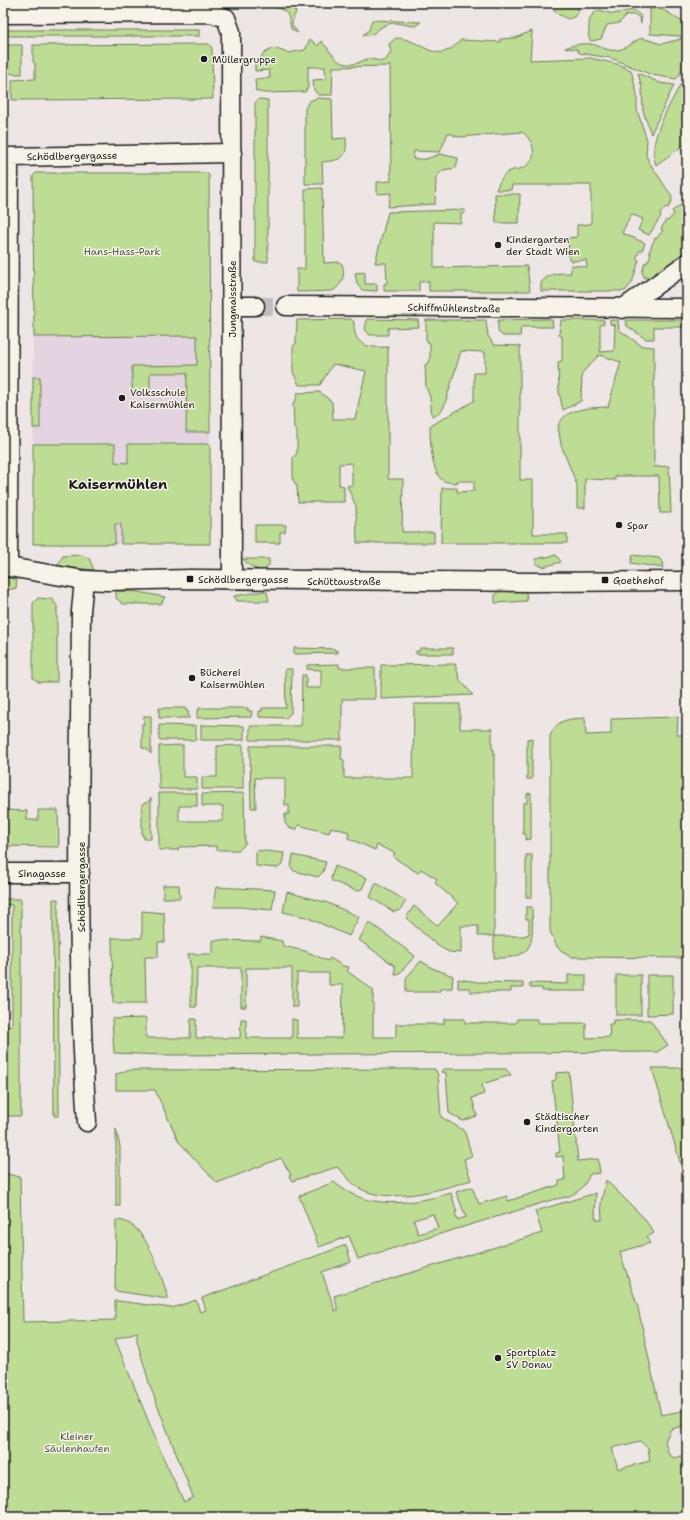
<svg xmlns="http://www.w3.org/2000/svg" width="690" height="1520" viewBox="0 0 690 1520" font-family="'Shantell Sans',sans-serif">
<rect width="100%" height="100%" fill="#eee5e5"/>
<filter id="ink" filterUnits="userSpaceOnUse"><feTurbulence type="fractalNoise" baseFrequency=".025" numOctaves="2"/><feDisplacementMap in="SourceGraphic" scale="8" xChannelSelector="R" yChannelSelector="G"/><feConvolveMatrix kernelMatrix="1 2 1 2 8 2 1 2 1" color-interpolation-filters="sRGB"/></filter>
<g filter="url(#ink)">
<rect fill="#e4d4e1" x="33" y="328" width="177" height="216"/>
<g fill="#bddc94" stroke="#6c7c58" fill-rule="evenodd">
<path d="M269,3H303L301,6L292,8L296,12L293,18L292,25L298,33L291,29C287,4 285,15 269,3Z"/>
<polygon points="576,4 579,11 574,17 568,19 558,14 550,5 569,6"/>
<path d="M654,8C670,9 677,23 687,22C687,34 686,72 676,79L652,75L611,58L579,53L577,49L565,48C573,45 581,43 590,44C600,45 607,52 617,50C628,49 633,41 642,38L661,44L681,39L680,36L650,34V9Z"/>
<path d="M600,10L613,14L633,10C639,13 642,16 641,24L640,19L636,15H627L619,23L607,25L601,39L591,41C587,36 589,34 589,28C589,19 590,14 600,10Z"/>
<path d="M372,20L421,22L415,26C405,26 396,20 386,25C377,28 374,37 363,35L369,30Z"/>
<rect x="3" y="30" width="196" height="6"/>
<path d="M532,31L530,60L590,58L617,64L631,70L637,94V110L647,140L646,155L649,162L671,195L672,201L668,208L666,207L660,214L661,216L649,235L638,230L643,219L631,214L622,233L645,243L642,251L640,250L636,259L639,260L632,283L625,291H541V283C548,273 559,273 571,273V265L587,267L586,260L572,261L569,259L568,238L577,237V225L591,224V185H512L511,190H496C498,184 502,176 508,172C513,169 518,170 523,168C540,160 534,140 522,132L459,137L448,133L440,152L414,151L413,159H426L440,154L458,158L456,168L443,170L436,177L435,204L388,207L391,193L377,194V182L391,181L390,66L333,67L332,95H318L314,90L313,80L326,79L325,67H308V87L305,92L263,93L256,91L255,79L270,78L269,70L255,71V62H259L263,54L273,48L288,53L305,50L310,39L318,46L321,41C332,51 335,66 353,64C358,64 362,60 368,59C374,58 379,63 386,60L391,52L389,44L396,38C423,38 435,69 461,40L500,42V39L515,38Z"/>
<polygon points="209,44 212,48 213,99 12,100 12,80 35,79 35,63 33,62 33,45"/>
<polygon points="3,45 22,45 22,74 12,74 3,69"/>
<polygon points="638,73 660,83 674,85 651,134 643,111 642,88"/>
<path d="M681,83L687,89V143L656,165C646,141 671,104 681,83Z"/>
<path d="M317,98L332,99L333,139L346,138C348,159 341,160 322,162L323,184H305V109L309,101Z"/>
<polygon points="259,99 268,100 268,262 255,262 255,103"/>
<polygon points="36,173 206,173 209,175 210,432 186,432 187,373 150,373 150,394 132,394 132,366 197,365 197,336 34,337 33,176"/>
<path d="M322,188L324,263L339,262L342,264C346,275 342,286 332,291L297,292V269H305V189Z"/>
<polygon points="495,194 520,194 519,223 496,223"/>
<polygon points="682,204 687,211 687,250 651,277 645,278 642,273 645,262 647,263 651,254 649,252 655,238 656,239 663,230 661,229 666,220 668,221 674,214 672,211"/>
<polygon points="465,210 465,213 461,214 461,223 434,222 434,268 527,266 530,291 429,291 429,281 419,282 419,291 384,291 384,284 387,283 386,263 375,263 388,212"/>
<polygon points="365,272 365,284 377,284 377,291 362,290 357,284 355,273"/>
<path d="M351,319L354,322C353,347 369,348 388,347V479H403L402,532H434V543H357L356,506L347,486L352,485V463L339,464V485L344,486V502H298L297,486L293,480V458L297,453V433L294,427L293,404L296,400L297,393L320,392L332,402L333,419H355L366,371L333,364L320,385H299L293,372V347L296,343L297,320Z"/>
<polygon points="367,319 418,320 419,327 388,328 388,335 370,335 365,330"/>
<polygon points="549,319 552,320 553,327 521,327 520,336 503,336 498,332 498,320"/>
<path d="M426,320H486L488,336L494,345L520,346V480H533V534H567V543H441L442,488H457V492L474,491V481H457V483C453,482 448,483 444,481C431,475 430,438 430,426L474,401V373H485V352L461,351L444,407L439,413L432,416L430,397L426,387L425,365L430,361V344L426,340Z"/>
<path d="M561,320H604V324L600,325V352L614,351L615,325L610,324V320H618L619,330L642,346L654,347V467L669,466L671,513H660L659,476H615V480L585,479V508H577V485L561,445L558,426C565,407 592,408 608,407L621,362L599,355L582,373L581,401L563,410L559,392L558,362L562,361V336L559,335Z"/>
<polygon points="626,320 682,320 685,322 686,327 654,327 654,339 646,339 627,326"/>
<rect x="33" y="377" width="7" height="51"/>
<polygon points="33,444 115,444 115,462 128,463 128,444 210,444 210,544 121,544 121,524 115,524 115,544 33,544"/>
<polygon points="255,525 286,525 285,532 280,532 280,543 255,543"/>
<polygon points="81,555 89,558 94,570 57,566 63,556"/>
<polygon points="556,555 561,562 543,567 536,564 535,559"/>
<polygon points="633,555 659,558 662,562 663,568 631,563"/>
<path d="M243,559H269V565L264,570C255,570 249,566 243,559Z"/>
<polygon points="3,578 17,579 16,588 3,591"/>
<polygon points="501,590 526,592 527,601 495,603 495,594"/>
<polygon points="116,591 138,592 165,597 161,604 123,604 116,598"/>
<polygon points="264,591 267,592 269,601 237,601 234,596"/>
<polygon points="38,598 52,599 57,606 57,682 38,682 33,678 33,603"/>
<polygon points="294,648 335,649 335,651 338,651 338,653 294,654"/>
<polygon points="420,648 453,648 453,654 416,654 416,651 420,651"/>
<polygon points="339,664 339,668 375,668 375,699 342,699 342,740 250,740 250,726 301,726 302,675 306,675 306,688 321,688 321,670 307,669 307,665"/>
<polygon points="455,664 460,680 473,695 381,699 381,665"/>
<polygon points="285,669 292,669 291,713 286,718 259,717 259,711 262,711 262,708 286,708"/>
<path d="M414,704H460V729H492V749H494V936H524L529,934V919H526V907H532C533,942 536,959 494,958V936H478V926H461V953L449,952L438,946L406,918L414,906L438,926L458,903L435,883L437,879L421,869L418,873L393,857L395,853L377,845L375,850L348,838L349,832L331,827L329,833L298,825L297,829L289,828L285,823V814H289V805H285V778H255L256,808H251L250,746H342L341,759L344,760V778H413Z"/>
<polygon points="159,708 186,708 186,711 188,711 189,718 159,718"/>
<polygon points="199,708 248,708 248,711 252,711 251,717 197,718 197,711 199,711"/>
<polygon points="144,716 151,716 151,754 147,749 142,748 142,724 144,724"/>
<path d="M678,717L677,735H687V958L570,957L557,947L550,931V736C557,719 568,719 585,718L586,735L611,734V719Z"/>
<polygon points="159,725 196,726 196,740 159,740"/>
<polygon points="201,725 244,726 244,740 201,740"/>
<polygon points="532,738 532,779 527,779 527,739"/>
<polygon points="183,745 183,777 197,777 197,789 159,789 159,746"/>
<polygon points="243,745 243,789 202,789 202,777 217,777 217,746"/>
<polygon points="159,793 197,793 197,806 179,806 179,821 223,821 223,806 202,806 202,794 244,793 245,844 239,850 216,850 216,846 179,847 178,850 159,850"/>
<polygon points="531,793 531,839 526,840 526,834 523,834 523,803 527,803 527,794"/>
<polygon points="151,798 151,839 144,839 144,836 142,836 142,804 148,802"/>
<polygon points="3,810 27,811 27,820 38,820 38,810 58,810 59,847 3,846"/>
<polygon points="256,850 284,853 282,865 277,868 256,866"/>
<polygon points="293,855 326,862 323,872 318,877 294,871 291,867"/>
<rect x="526" y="855" width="6" height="42"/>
<polygon points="335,866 367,878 362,889 357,891 332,881 331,878"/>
<polygon points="376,883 406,901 400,910 394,912 370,897"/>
<polygon points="163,885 179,885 180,898 163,898"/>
<polygon points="216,887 275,890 272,910 239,907 213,907"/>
<polygon points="287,892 328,903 359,917 349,936 306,917 283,912"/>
<polygon points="3,899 21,899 21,1116 3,1116 3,1027 12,1026 12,905 3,904"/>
<polygon points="53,899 58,899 59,1116 54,1116"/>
<polygon points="142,911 164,913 165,942 158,942 158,957 145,957 146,1003 113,1003 112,938 142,938"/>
<polygon points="369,922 415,956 398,975 395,975 395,966 359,940"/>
<polygon points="261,937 282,941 283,946 305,951 328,961 330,958 343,966 349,967 347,971 373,990 373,1037 396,1037 396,1024 444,1024 444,1019 465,1019 465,1023 516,1023 517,1019 537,1019 537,1023 586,1023 586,1038 610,1037 609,1024 613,1024 613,1020 650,1020 668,1045 657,1052 162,1055 114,1053 112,1019 146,1018 146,1038 190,1038 191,1019 196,1019 196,1038 240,1038 241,1019 246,1019 246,1038 292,1038 292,1019 297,1020 297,1038 342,1038 343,985 329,985 329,973 297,973 297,1007 292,1007 292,968 246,968 246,1007 241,1007 241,968 197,968 196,1007 191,1007 191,968 188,954 213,954 213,940 261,941"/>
<polygon points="421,961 432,968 453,976 452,988 440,989 439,992 406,992 406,978"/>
<polygon points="568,975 586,975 586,991 542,991 542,988 530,988 530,983 568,984"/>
<rect x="616" y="975" width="25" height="40"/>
<polygon points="647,975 673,975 673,1014 647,1015"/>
<polygon points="458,979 478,982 523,983 523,988 511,988 511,992 471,992 470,988 458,988"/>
<polygon points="652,1068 687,1068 687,1181 686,1182"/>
<path d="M435,1069L438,1075L441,1117L463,1130L465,1133L472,1156L464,1159L471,1180C441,1190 388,1205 359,1188C350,1182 345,1174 337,1167L292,1181L289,1176L291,1175L281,1158L217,1183L179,1142L155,1090H116V1074L131,1070Z"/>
<polygon points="443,1069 506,1069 511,1075 482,1084 484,1094 472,1098 477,1116 463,1121 449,1113 446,1073 441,1072"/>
<path d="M569,1072L578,1161L598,1159L600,1173L590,1174C583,1191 573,1197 555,1199L358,1259L349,1236L319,1247L299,1196L334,1182C366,1211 413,1204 451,1193L457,1212H455L457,1220L466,1217L456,1192L472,1187L479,1204L507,1196L508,1201L559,1185V1181L565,1180L563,1156L556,1157V1153L560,1152L552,1081L556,1080V1073ZM433,1214L438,1228L418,1234L414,1220Z"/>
<polygon points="116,1129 120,1147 120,1206 116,1206"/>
<path d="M3,1173L20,1177L23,1322L115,1320V1301H118L172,1308L196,1300L200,1312L206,1310L202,1298L346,1245L351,1262L322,1272L335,1311L338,1310L334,1296L542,1233L535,1211L596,1193L595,1216L597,1220H602L601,1203L606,1180L644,1218L654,1233L647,1237L650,1243L620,1252L638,1308L661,1415L687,1410V1425L671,1429L665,1441L669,1455L675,1458L687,1454V1517H3ZM137,1332V1341L150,1386L193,1497L184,1502L163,1457L115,1339ZM640,1441L648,1448L650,1461L618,1469L612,1448Z"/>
<path d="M116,1220C147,1219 160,1276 169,1299L115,1291Z"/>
</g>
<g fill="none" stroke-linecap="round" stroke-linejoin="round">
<polyline stroke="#c4bdbd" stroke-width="18" stroke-dasharray="18 9" stroke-linecap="butt" points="255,306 286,306"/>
<g stroke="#1c1c1c" stroke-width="21">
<g id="minor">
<polyline points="3,14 211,13 226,18 231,32 232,580"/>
<polyline points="232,306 255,306"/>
<polyline points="286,306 687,308"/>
<polyline points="622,309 687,263"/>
<polyline points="3,566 84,580 107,581 190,579 531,582 687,581"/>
<polyline points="8,567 9,157 232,153"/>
<path d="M84,580L81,611C80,781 75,952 87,1122"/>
<polyline points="3,873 80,873"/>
</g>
</g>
<use href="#minor" stroke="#f7f3e8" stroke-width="18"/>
</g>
</g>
<g fill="#1c1c1c" stroke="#f7f3e8" stroke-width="1.5">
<circle cx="204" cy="59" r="4"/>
<circle cx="498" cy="245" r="4"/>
<circle cx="122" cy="398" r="4"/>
<circle cx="619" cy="525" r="4"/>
<rect x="186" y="575" width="8" height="8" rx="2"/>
<rect x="601" y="576" width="8" height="8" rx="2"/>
<circle cx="192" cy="678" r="4"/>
<circle cx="527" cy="1122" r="4"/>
<circle cx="498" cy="1358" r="4"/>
</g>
<g text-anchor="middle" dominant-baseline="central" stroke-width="3" stroke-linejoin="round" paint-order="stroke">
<g font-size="10" fill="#1c1c1c" stroke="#f7f3e8" text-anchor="start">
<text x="212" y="59">Müllergruppe</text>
<text x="506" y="239">Kindergarten<tspan x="506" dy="12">der Stadt Wien</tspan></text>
<text x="130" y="392">Volksschule<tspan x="130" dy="12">Kaisermühlen</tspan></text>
<text x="627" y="525">Spar</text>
<text x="198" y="579">Schödlbergergasse</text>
<text x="613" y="580">Goethehof</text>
<text x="200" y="672">Bücherei<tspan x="200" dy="12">Kaisermühlen</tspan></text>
<text x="535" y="1116">Städtischer<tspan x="535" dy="12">Kindergarten</tspan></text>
<text x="506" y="1352">Sportplatz<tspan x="506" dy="12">SV Donau</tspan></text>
</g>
<g font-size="10" fill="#1c1c1c" stroke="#f7f3e8">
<text transform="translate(72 156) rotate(-1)">Schödlbergergasse</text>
<text transform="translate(232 299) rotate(-90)">Jungmaisstraße</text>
<text transform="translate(454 308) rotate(1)">Schiffmühlenstraße</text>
<text x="344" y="581">Schüttaustraße</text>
<text x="42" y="873">Sinagasse</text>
<text transform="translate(81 887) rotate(-90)">Schödlbergergasse</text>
</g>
<g font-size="10" fill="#4c5640" stroke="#f7f3e8">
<text x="122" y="251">Hans-Hass-Park</text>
<text x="77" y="1436">Kleiner<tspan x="77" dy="12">Säulenhaufen</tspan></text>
</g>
<g font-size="14" font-weight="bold" fill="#1c1c1c" stroke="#f7f3e8">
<text x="118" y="484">Kaisermühlen</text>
</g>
</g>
<rect width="690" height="1520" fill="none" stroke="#f7f3e8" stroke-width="16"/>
<rect x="8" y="8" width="674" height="1504" fill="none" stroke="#1c1c1c" stroke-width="1.5" filter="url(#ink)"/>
</svg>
